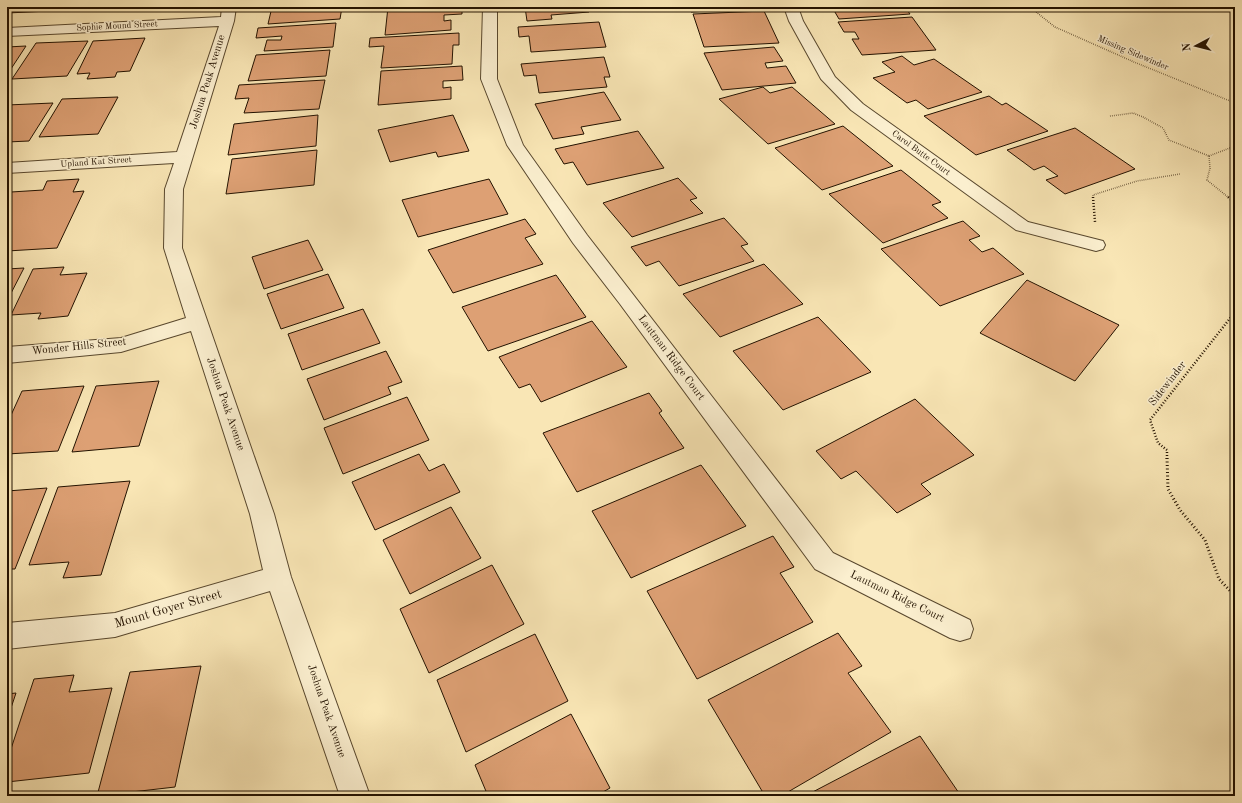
<svg xmlns="http://www.w3.org/2000/svg" width="1242" height="803" viewBox="0 0 1242 803" font-family="'Old Standard TT',serif">
<rect width="100%" height="100%" fill="#f9e6b5"/>
<filter id="stains"><feTurbulence type="fractalNoise" baseFrequency=".005" numOctaves="4"/><feColorMatrix values="0 0 0 0 .2 0 0 0 0 .09 0 0 0 0 .02 0 0 0 .5 -.17"/></filter>
<radialGradient id="worn" r=".72"><stop offset=".6" stop-color="#630" stop-opacity="0"/><stop offset="1" stop-color="#630" stop-opacity=".3"/></radialGradient>
<g fill="#dda074" stroke="#231200">
<polygon points="7,7 51,7 49,11 7,13"/>
<polygon points="57,7 105,7 54,10"/>
<polygon points="136,7 159,7 158,8 135,10"/>
<polygon points="272,7 342,7 340,19 268,24"/>
<polygon points="388,7 462,7 462,14 444,15 444,21 451,20 451,30 385,35"/>
<polygon points="525,7 588,7 589,12 551,15 552,19 527,21"/>
<polygon points="689,7 761,7 761,8 691,12"/>
<polygon points="832,7 905,7 910,14 839,19"/>
<polygon points="764,11 779,43 704,47 693,14"/>
<polygon points="912,17 936,50 862,55 852,39 859,39 855,32 844,32 838,22"/>
<polygon points="599,22 606,47 531,52 529,36 519,37 518,27"/>
<polygon points="336,23 333,47 264,51 267,40 281,40 282,36 256,38 258,28"/>
<polygon points="459,33 459,45 453,45 452,64 381,68 384,46 369,47 370,38"/>
<polygon points="145,38 130,71 117,72 115,77 87,79 90,73 77,74 93,41"/>
<polygon points="88,41 67,76 12,79 36,43"/>
<polygon points="26,46 7,75 7,47"/>
<polygon points="774,47 783,61 765,63 767,68 786,66 796,83 722,90 704,53"/>
<polygon points="330,50 326,76 248,81 256,55"/>
<polygon points="902,56 914,65 934,59 982,92 928,109 916,100 907,103 873,78 895,72 882,62"/>
<polygon points="604,57 610,77 604,77 607,87 539,93 536,75 524,76 521,64"/>
<polygon points="462,66 463,80 443,81 443,88 451,87 451,99 378,105 381,71"/>
<polygon points="325,80 319,109 244,113 249,98 235,99 239,85"/>
<polygon points="763,87 770,93 792,87 835,124 768,144 719,99"/>
<polygon points="604,92 621,120 581,127 584,134 553,139 535,104"/>
<polygon points="989,96 1002,105 1006,103 1048,131 976,155 924,116"/>
<polygon points="118,97 98,134 39,137 62,99"/>
<polygon points="53,103 29,141 7,142 7,105"/>
<polygon points="318,115 316,146 228,155 234,124"/>
<polygon points="453,115 469,151 438,157 436,152 390,162 378,130"/>
<polygon points="843,126 893,166 822,190 775,148"/>
<polygon points="1075,128 1135,169 1065,194 1046,180 1058,176 1044,166 1034,170 1007,150"/>
<polygon points="638,131 664,168 587,185 573,162 564,164 555,149"/>
<polygon points="317,150 314,185 226,194 232,159"/>
<polygon points="901,170 941,202 932,205 948,218 883,243 829,194"/>
<polygon points="678,178 697,198 690,200 703,213 632,237 603,203"/>
<polygon points="79,179 73,192 84,191 57,248 7,251 7,199 11,192 43,190 47,181"/>
<polygon points="489,179 508,214 418,237 402,200"/>
<polygon points="724,218 748,244 741,246 754,261 679,286 659,261 646,266 631,247"/>
<polygon points="525,219 536,234 525,238 543,264 453,293 428,250"/>
<polygon points="963,221 980,236 969,240 982,252 993,248 1024,274 940,306 881,249"/>
<polygon points="308,240 323,270 264,289 252,257"/>
<polygon points="764,264 803,304 720,337 683,294"/>
<polygon points="64,267 60,275 87,273 68,316 38,319 41,313 11,315 33,269"/>
<polygon points="24,268 7,301 7,269"/>
<polygon points="328,274 344,308 281,329 267,294"/>
<polygon points="556,275 586,317 488,351 462,307"/>
<polygon points="1027,280 1119,325 1075,381 980,333"/>
<polygon points="363,309 380,343 302,370 288,334"/>
<polygon points="818,317 871,372 783,410 733,351"/>
<polygon points="592,321 627,367 541,402 530,384 519,388 499,357"/>
<polygon points="386,351 402,382 388,387 391,394 324,420 307,379"/>
<polygon points="159,381 139,446 72,452 96,386"/>
<polygon points="84,386 58,451 7,454 7,424 22,391"/>
<polygon points="649,393 662,411 659,413 684,448 577,492 543,433"/>
<polygon points="407,397 429,440 343,474 324,428"/>
<polygon points="915,399 974,455 921,484 931,494 897,513 856,471 841,479 816,451"/>
<polygon points="419,454 429,471 444,464 460,492 375,530 352,482"/>
<polygon points="701,465 746,526 631,578 592,511"/>
<polygon points="130,481 101,575 63,578 69,562 29,565 58,487"/>
<polygon points="47,488 15,569 7,569 7,491"/>
<polygon points="451,507 481,558 410,594 383,540"/>
<polygon points="773,536 794,567 780,573 813,622 697,679 647,591"/>
<polygon points="492,565 524,624 429,673 400,609"/>
<polygon points="838,633 862,666 848,673 891,732 781,796 765,796 708,700"/>
<polygon points="535,634 568,701 466,752 437,680"/>
<polygon points="201,666 175,787 97,796 130,672"/>
<polygon points="74,675 69,692 112,688 89,773 7,782 7,761 34,679"/>
<polygon points="16,693 7,720 7,694"/>
<polygon points="571,714 610,788 596,796 488,796 475,765"/>
<polygon points="920,736 961,796 805,796"/>
</g>
<g fill="none" stroke-linecap="round" stroke-linejoin="round">
<g stroke="#58472d" stroke-width="2">
<g id="minor">
<polygon points="222,7 236,7 234,21 183,189 182,248 274,514 291,577 370,796 340,796 270,591 115,637 7,649 7,623 115,613 263,570 250,514 191,331 121,352 7,363 7,347 121,338 186,318 164,248 165,189 174,163 7,173 7,163 177,152 219,26 7,36 7,28 221,17"/>
<polygon points="483,7 497,7 497,79 523,145 587,235 833,553 970,620 973,629 970,638 960,641 950,638 815,569 620,304 573,243 507,145 481,79"/>
<polygon points="784,7 798,7 803,21 835,77 863,104 1028,222 1103,241 1105,245 1103,249 1096,251 1016,230 851,110 821,79 789,21"/>
</g>
</g>
<g stroke="#231200" stroke-width="1.5" stroke-dasharray="0.5 1.5" stroke-linecap="butt">
<polyline points="1030,7 1055,27 1134,62 1235,103"/>
<polyline points="1110,116 1133,113 1143,117 1163,128 1169,140 1209,156"/>
<polyline points="1209,156 1210,168 1207,180 1229,198"/>
<polyline points="1209,156 1235,146"/>
<polyline points="1093,198 1093,195 1137,181 1180,174"/>
</g>
<g stroke="#231200" stroke-width="2.5" stroke-dasharray="1 2" stroke-linecap="butt">
<polyline points="1093,197 1095,222"/>
<polyline points="1228,197 1235,203"/>
<polyline points="1167,459 1167,450 1158,443 1150,420 1235,312"/>
</g>
<polyline stroke="#231200" stroke-width="3" stroke-dasharray="1 2.5" stroke-linecap="butt" points="1167,458 1168,489 1180,510 1205,540 1219,579 1235,596"/>
<use href="#minor" fill="#fbefcf" fill-rule="evenodd"/>
</g>
<g text-anchor="middle" dominant-baseline="central" stroke-width="3" stroke-linejoin="round" paint-order="stroke">
<g font-size="9" fill="#231200" stroke="#fbefcf">
<text transform="translate(117 26) rotate(-3)">Sophie Mound Street</text>
<text transform="translate(1133 53) rotate(23)">Missing Sidewinder</text>
<text transform="translate(921 153) rotate(36)">Carol Butte Court</text>
<text transform="translate(96 162) rotate(-4)">Upland Kat Street</text>
</g>
<g font-size="11" fill="#231200" stroke="#fbefcf">
<text transform="translate(208 82) rotate(-73)">Joshua Peak Avenue</text>
<text transform="translate(79 347) rotate(-6)">Wonder Hills Street</text>
<text transform="translate(671 358) rotate(53)">Lautman Ridge Court</text>
<text transform="translate(1168 384) rotate(-52)">Sidewinder</text>
<text transform="translate(225 404) rotate(71)">Joshua Peak Avenue</text>
<text transform="translate(897 597) rotate(26)">Lautman Ridge Court</text>
<text transform="translate(326 711) rotate(71)">Joshua Peak Avenue</text>
</g>
<g font-size="13" fill="#231200" stroke="#fbefcf">
<text transform="translate(168 609) rotate(-16)">Mount Goyer Street</text>
</g>
</g>
<rect width="1242" height="803" fill="none" stroke="#f9e6b5" stroke-width="24"/>
<rect x="8" y="8" width="1226" height="787" fill="none" stroke="#231200" stroke-width="2"/>
<rect x="12" y="12" width="1218" height="779" fill="none" stroke="#231200"/>
<g transform="translate(1196 46) rotate(263)" stroke="#fbefcf" stroke-width="3" paint-order="stroke">
<path d="M0-3L7 15L0 10L-7 15Z" fill="#231200"/>
<text y="-6" font-size="11" font-weight="bold" text-anchor="middle" fill="#231200">N</text>
</g>
<rect width="100%" height="100%" filter="url(#stains)"/>
<rect width="100%" height="100%" fill="url(#worn)"/>
</svg>
